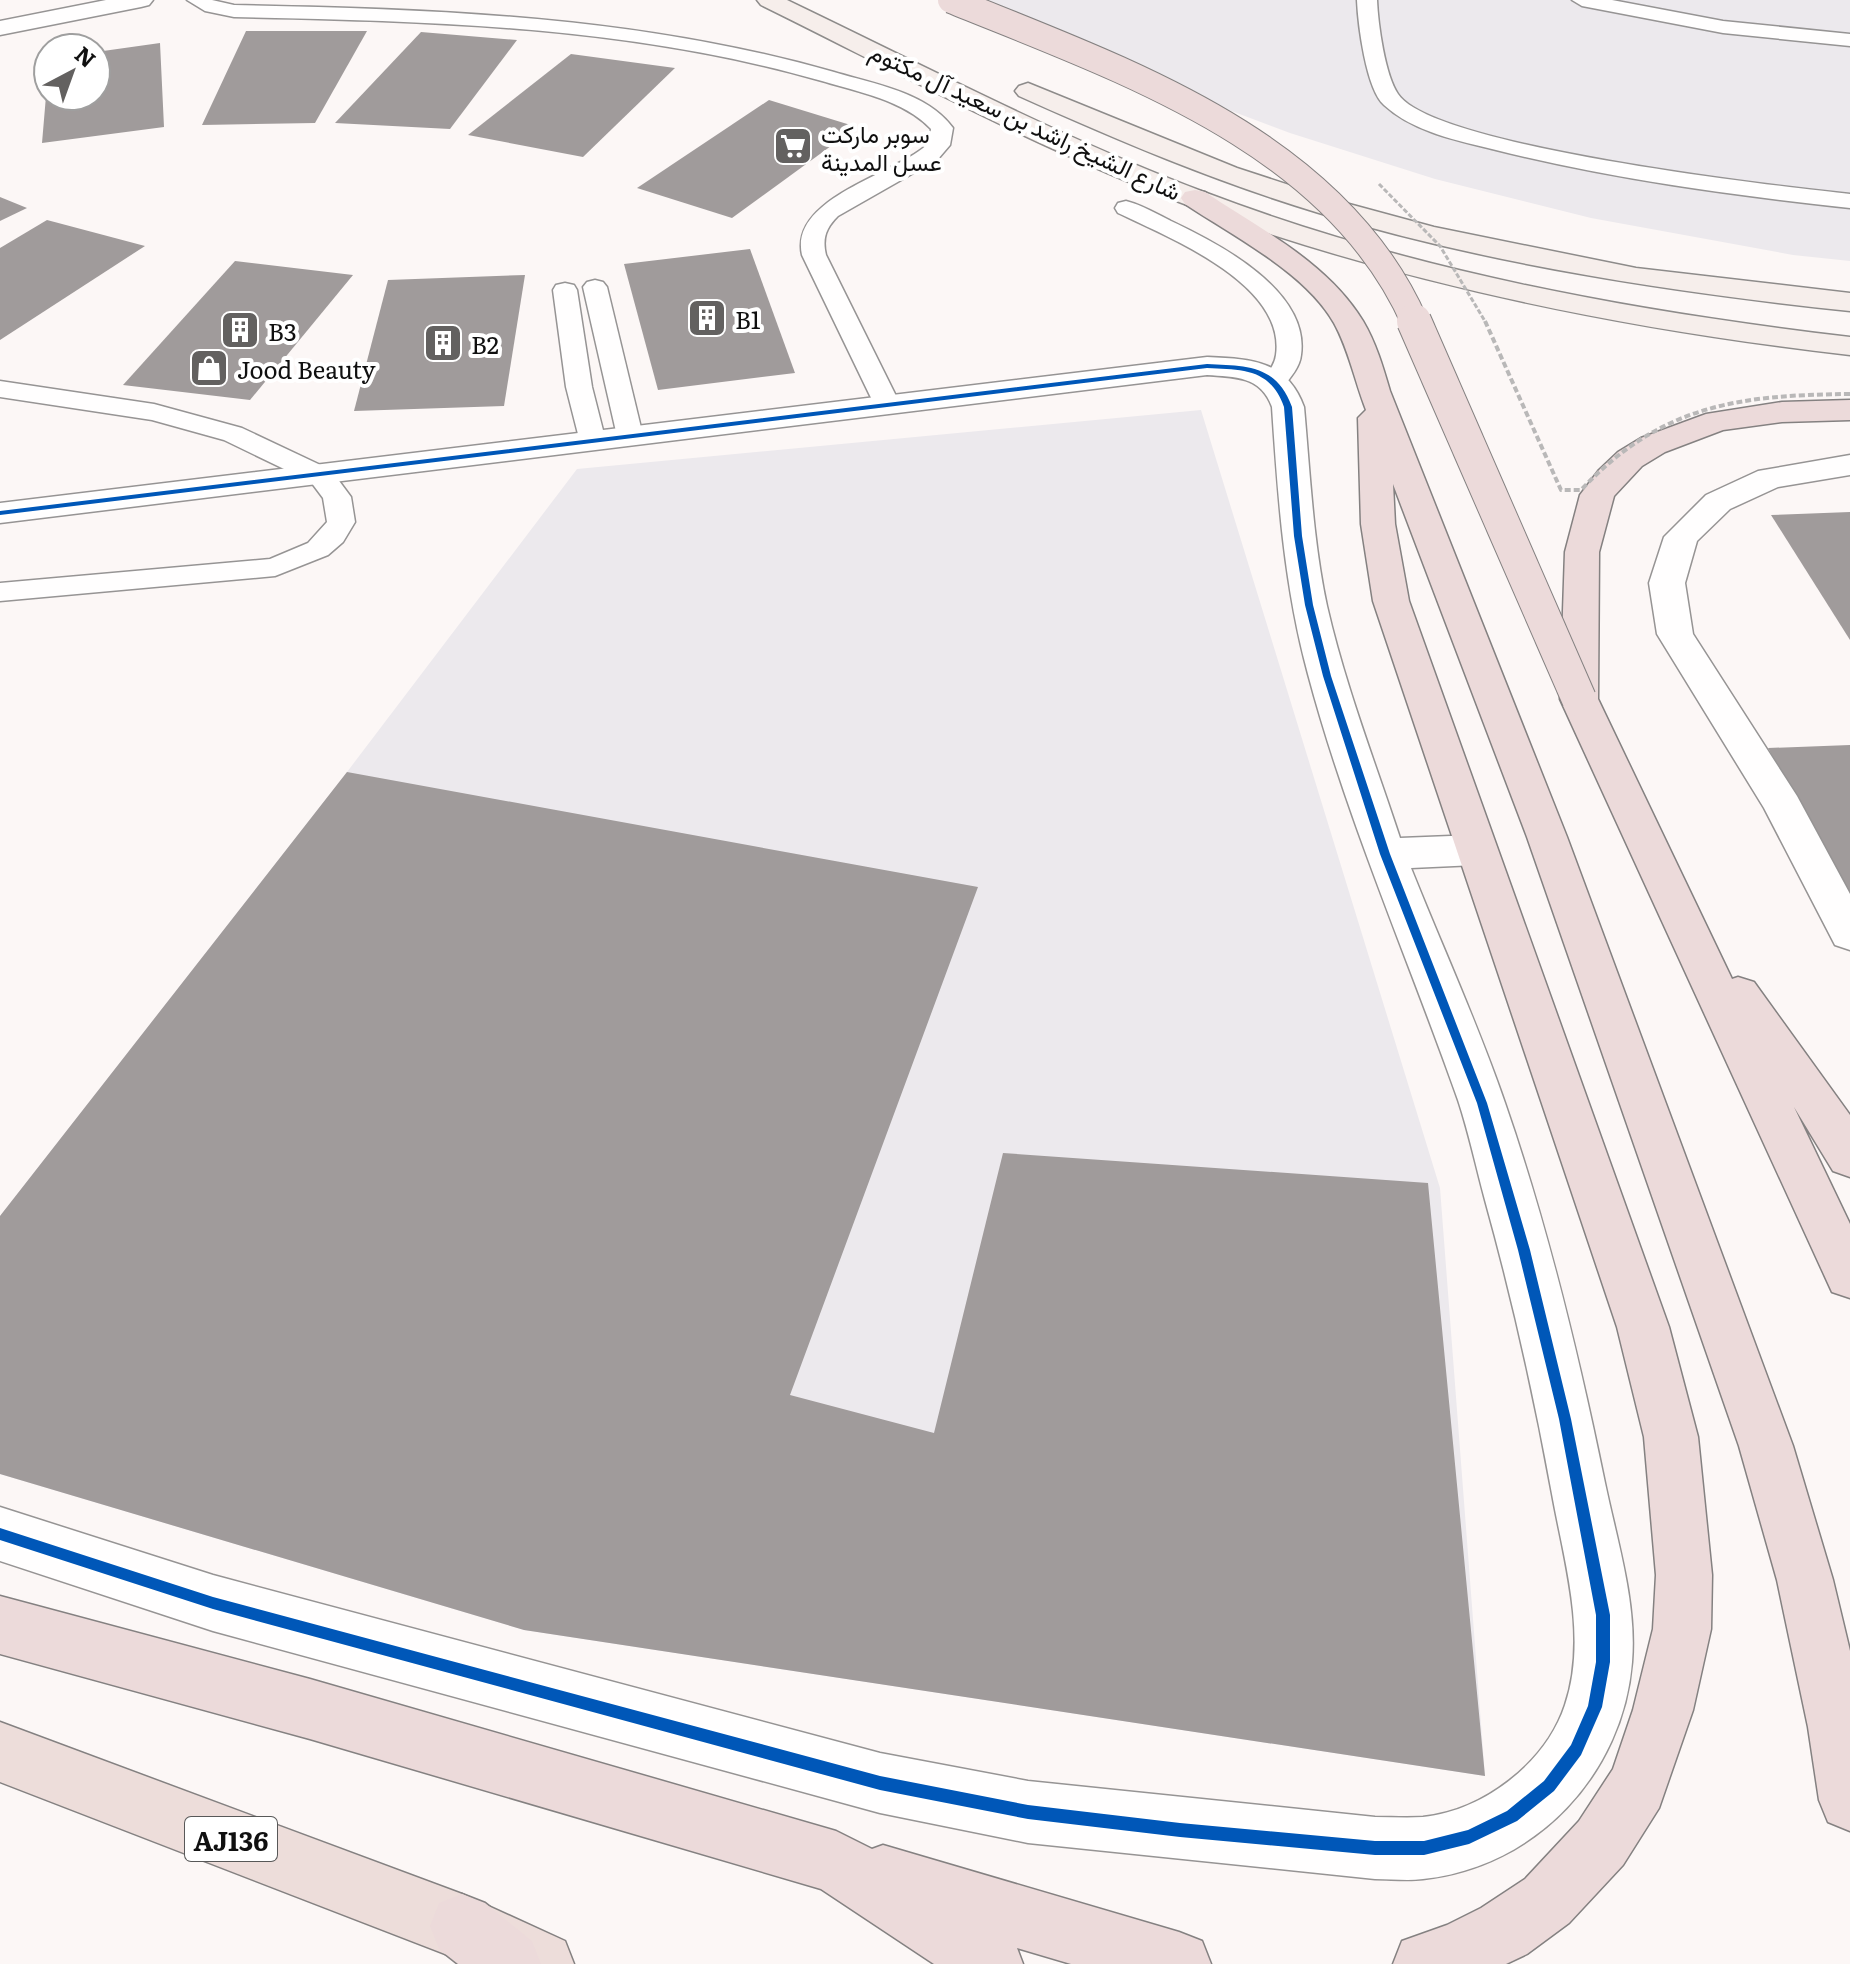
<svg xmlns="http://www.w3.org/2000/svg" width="1850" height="1964" viewBox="0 0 1850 1964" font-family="Literata,Vazirmatn,serif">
<rect width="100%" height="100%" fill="#fcf7f6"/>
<g fill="#ece9ed">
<polygon points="975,0 1850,0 1850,261 1793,255 1591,218 1435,179 1290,133 1173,89"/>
<polygon points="1201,410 1440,1188 1485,1776 524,1630 0,1474 0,1216 347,772 577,469"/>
</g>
<g fill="#a09b9b">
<polygon points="246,31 367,31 315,123 202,125"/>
<polygon points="421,32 517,40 450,129 335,123"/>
<polygon points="160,43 164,127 42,143 46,96 96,96 96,52"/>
<polygon points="571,54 675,68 583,157 468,135"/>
<polygon points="769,100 857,127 732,218 637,188"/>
<polygon points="0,197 27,208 0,221"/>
<polygon points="47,220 145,246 0,340 0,248"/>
<polygon points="750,249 795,373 658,390 624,264"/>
<polygon points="235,261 353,275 250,400 123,385"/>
<polygon points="525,275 504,406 354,411 388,280"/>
<polygon points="1850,512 1850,640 1771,515"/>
<polygon points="1850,745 1850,901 1768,748"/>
<polygon points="347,772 978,887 790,1395 934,1433 1003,1153 1428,1183 1485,1776 524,1630 0,1474 0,1216"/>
</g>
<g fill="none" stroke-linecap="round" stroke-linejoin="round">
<g stroke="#969494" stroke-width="3">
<g id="service">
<path d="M187,0H212L234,5C437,9 638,16 834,72C874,84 927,92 953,128L950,145L938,159L838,216C826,228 822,238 826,255L900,404L896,410H878L874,404L802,255C789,197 896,175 929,143L931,129C904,100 858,92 822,81C630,26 432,21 234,17L205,11Z"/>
<path d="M1357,0H1377C1378,24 1385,75 1398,94C1433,147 1776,186 1850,194V208C1731,195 1612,179 1496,150C1459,141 1413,132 1384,105C1366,89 1358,24 1357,0Z"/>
<polygon points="1572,0 1612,0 1723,21 1850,34 1850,46 1723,33 1582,6"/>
<path d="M1126,201C1142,205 1157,214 1171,221C1220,244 1310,291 1301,355C1300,367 1290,378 1283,387H1265L1261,382C1267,374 1275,365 1276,355C1286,284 1170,238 1118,213L1115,208L1118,203Z"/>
<polygon points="595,280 603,282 607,287 643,436 639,442 621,442 617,436 583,287 587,282"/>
<polygon points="565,283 574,285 577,290 592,387 606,442 602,448 584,448 580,442 566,387 553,290 556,285"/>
<polygon points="0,381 154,404 242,428 331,470 351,497 355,522 343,542 328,555 275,576 0,601 0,583 270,559 308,543 327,522 323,498 311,482 224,440 152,420 0,397"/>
</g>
</g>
<g stroke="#969494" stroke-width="3">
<g id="minor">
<polygon points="106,0 153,0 149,5 141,7 0,35 0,21"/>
<path d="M1207,357C1251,359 1287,360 1304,407C1310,473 1313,541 1327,606C1345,685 1375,762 1400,838L1476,835L1491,840L1497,850L1491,860L1476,865L1411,868C1442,946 1478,1024 1505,1103C1548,1227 1579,1356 1605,1483C1617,1541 1637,1603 1632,1662C1623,1774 1536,1867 1423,1879C1408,1881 1391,1879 1375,1879L1028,1843L880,1813L213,1631L0,1561V1507L213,1575L880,1753L1028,1781L1375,1817C1391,1817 1407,1818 1423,1817C1483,1811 1546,1763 1565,1705C1588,1637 1564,1561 1552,1494C1534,1395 1512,1297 1485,1200C1476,1167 1469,1133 1458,1100C1408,958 1347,820 1308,674C1284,586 1278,498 1272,407C1261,376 1235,377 1207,375L0,523V503Z"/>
<polygon points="1850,455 1850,475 1778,487 1730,509 1697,541 1685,583 1693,634 1797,796 1850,894 1850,950 1835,945 1764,808 1657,634 1649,583 1664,537 1706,495 1758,471"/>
</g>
</g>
<g stroke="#8d8b8a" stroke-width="3">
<g id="secondary">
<path d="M757,0H787C925,66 1061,138 1204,192C1411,271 1630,311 1850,337V355C1624,329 1400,284 1187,205C1040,150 901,74 761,5Z"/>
<path d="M1028,83L1237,168L1338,201L1434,227L1636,268L1850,293V311C1670,292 1493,265 1319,213C1216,182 1117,140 1019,96L1015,91L1019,86Z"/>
</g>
</g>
<g stroke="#848181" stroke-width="3">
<polygon id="primary" points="0,1722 462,1894 565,1941 574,1964 471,1964 0,1782"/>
</g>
<g stroke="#848181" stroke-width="3">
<g id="trunk">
<path d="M1195,190L1205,192C1260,229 1327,262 1363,321C1376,343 1383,367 1390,391L1567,837L1793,1446L1833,1580L1850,1651V1831L1828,1822L1819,1800L1808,1727L1777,1580L1739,1446L1527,837L1393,484L1395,524L1409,601L1669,1327L1698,1437L1712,1575L1711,1629L1693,1710L1659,1808L1623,1865L1569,1923L1527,1954L1506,1964H1393L1402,1941L1447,1925L1481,1908L1525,1879L1579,1821L1613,1769L1633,1710L1653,1629L1656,1575L1644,1437L1617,1327L1373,601L1361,524L1358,418L1366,410C1355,382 1349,350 1334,323C1305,272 1233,236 1185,204L1181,198L1185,192Z"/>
<polygon points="1850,400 1850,420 1782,422 1723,430 1665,452 1642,466 1614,496 1599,552 1598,699 1732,979 1738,977 1754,982 1850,1115 1850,1177 1833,1171 1794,1107 1850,1224 1850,1298 1832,1292 1560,699 1565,552 1580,495 1599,470 1618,452 1641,438 1706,414 1782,402"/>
<polygon points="0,1596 310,1679 836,1831 872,1849 883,1845 1179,1932 1202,1941 1211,1964 1071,1964 1017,1948 1023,1964 934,1964 821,1889 310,1739 0,1654"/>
<polygon points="462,1894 485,1903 532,1941 541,1964 458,1964 439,1949 430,1926 439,1903"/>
</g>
</g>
<use href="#service" fill="#fffefe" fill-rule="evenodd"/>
<use href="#minor" fill="#fffefe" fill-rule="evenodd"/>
<use href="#secondary" fill="#f6eeeb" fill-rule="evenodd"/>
<use href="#primary" fill="#edddda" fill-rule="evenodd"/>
<use href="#trunk" fill="#ecdada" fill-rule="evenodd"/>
<g stroke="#848181" stroke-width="28" stroke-linecap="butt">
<path id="trunk-bridge-far1" d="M951,0C1120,69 1336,141 1415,323"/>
</g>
<g stroke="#848181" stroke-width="36" stroke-linecap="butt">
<polyline id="trunk-bridge" points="1414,321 1579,699"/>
</g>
<polyline stroke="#b9b8b8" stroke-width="3" stroke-dasharray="5 2" stroke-linecap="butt" points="1379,184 1440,246 1486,323"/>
<path stroke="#b9b8b8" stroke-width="4" stroke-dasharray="6 3" stroke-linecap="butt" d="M1485,321L1561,490H1581C1661,405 1738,395 1850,394"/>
<use href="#trunk-bridge-far1" stroke="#ecdada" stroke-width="26"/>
<use href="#trunk-bridge" stroke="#ecdada" stroke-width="34"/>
<g stroke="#fff" stroke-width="5">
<path id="cycleway" d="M1207,364C1246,366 1276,364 1292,407L1302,536L1313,605L1331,676L1390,854L1487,1103L1530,1250L1571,1419L1610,1615V1662L1602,1707L1581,1755L1554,1791L1517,1821L1469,1844L1424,1855H1375L1180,1837L1028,1819L880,1790L213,1609L0,1540V1528L213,1597L880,1776L1028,1805L1180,1823L1375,1841H1424L1468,1830L1507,1811L1544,1781L1571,1745L1588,1706L1596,1662V1615L1559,1419L1518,1250L1477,1103L1380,854L1323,676L1305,605L1294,536L1284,407C1270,368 1243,370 1207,368L0,515V511Z"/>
</g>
<use href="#cycleway" fill="#0057b8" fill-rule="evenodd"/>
</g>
<defs>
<g id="supermarket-square" transform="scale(2)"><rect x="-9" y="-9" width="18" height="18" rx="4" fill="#636160" stroke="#fff"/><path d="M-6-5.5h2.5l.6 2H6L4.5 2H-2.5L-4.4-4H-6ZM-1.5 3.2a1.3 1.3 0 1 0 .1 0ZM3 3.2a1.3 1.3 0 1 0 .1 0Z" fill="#fff"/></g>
<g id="building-square" transform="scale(2)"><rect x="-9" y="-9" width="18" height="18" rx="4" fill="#636160" stroke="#fff"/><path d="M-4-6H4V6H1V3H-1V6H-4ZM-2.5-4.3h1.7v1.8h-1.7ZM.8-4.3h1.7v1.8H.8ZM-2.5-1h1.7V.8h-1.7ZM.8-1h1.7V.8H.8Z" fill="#fff"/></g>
<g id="shop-square" transform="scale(2)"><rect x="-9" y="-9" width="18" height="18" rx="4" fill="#636160" stroke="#fff"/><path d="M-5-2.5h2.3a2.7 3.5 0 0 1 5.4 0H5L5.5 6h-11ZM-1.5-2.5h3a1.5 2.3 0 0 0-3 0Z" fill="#fff"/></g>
</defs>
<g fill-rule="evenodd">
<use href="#supermarket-square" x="793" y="146"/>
<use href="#building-square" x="707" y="318"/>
<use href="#building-square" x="240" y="330"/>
<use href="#building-square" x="443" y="343"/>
<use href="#shop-square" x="209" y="368"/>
</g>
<g text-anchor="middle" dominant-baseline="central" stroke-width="8" stroke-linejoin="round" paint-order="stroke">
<g font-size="24" fill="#101010" stroke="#fff">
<text transform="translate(1026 120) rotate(25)">شارع الشيخ راشد بن سعيد آل مكتوم</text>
</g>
<g font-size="24" fill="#101010" stroke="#fff" text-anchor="start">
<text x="821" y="132">سوبر ماركت<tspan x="821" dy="28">عسل المدينة</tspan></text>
<text x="735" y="318">B1</text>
<text x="268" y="330">B3</text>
<text x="471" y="343">B2</text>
<text x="237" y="368">Jood Beauty</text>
</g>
<rect fill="#fff" stroke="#585858" stroke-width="2" x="185" y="1817" width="92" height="44" rx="6"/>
<g font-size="26" font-weight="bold" fill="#101010">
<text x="231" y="1839">AJ136</text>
</g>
</g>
<g transform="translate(72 72) rotate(41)"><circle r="38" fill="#ffffff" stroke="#9f9f9f" stroke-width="2"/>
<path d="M0-6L14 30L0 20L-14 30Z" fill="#636160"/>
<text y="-12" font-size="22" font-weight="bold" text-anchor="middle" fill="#101010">N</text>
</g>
</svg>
